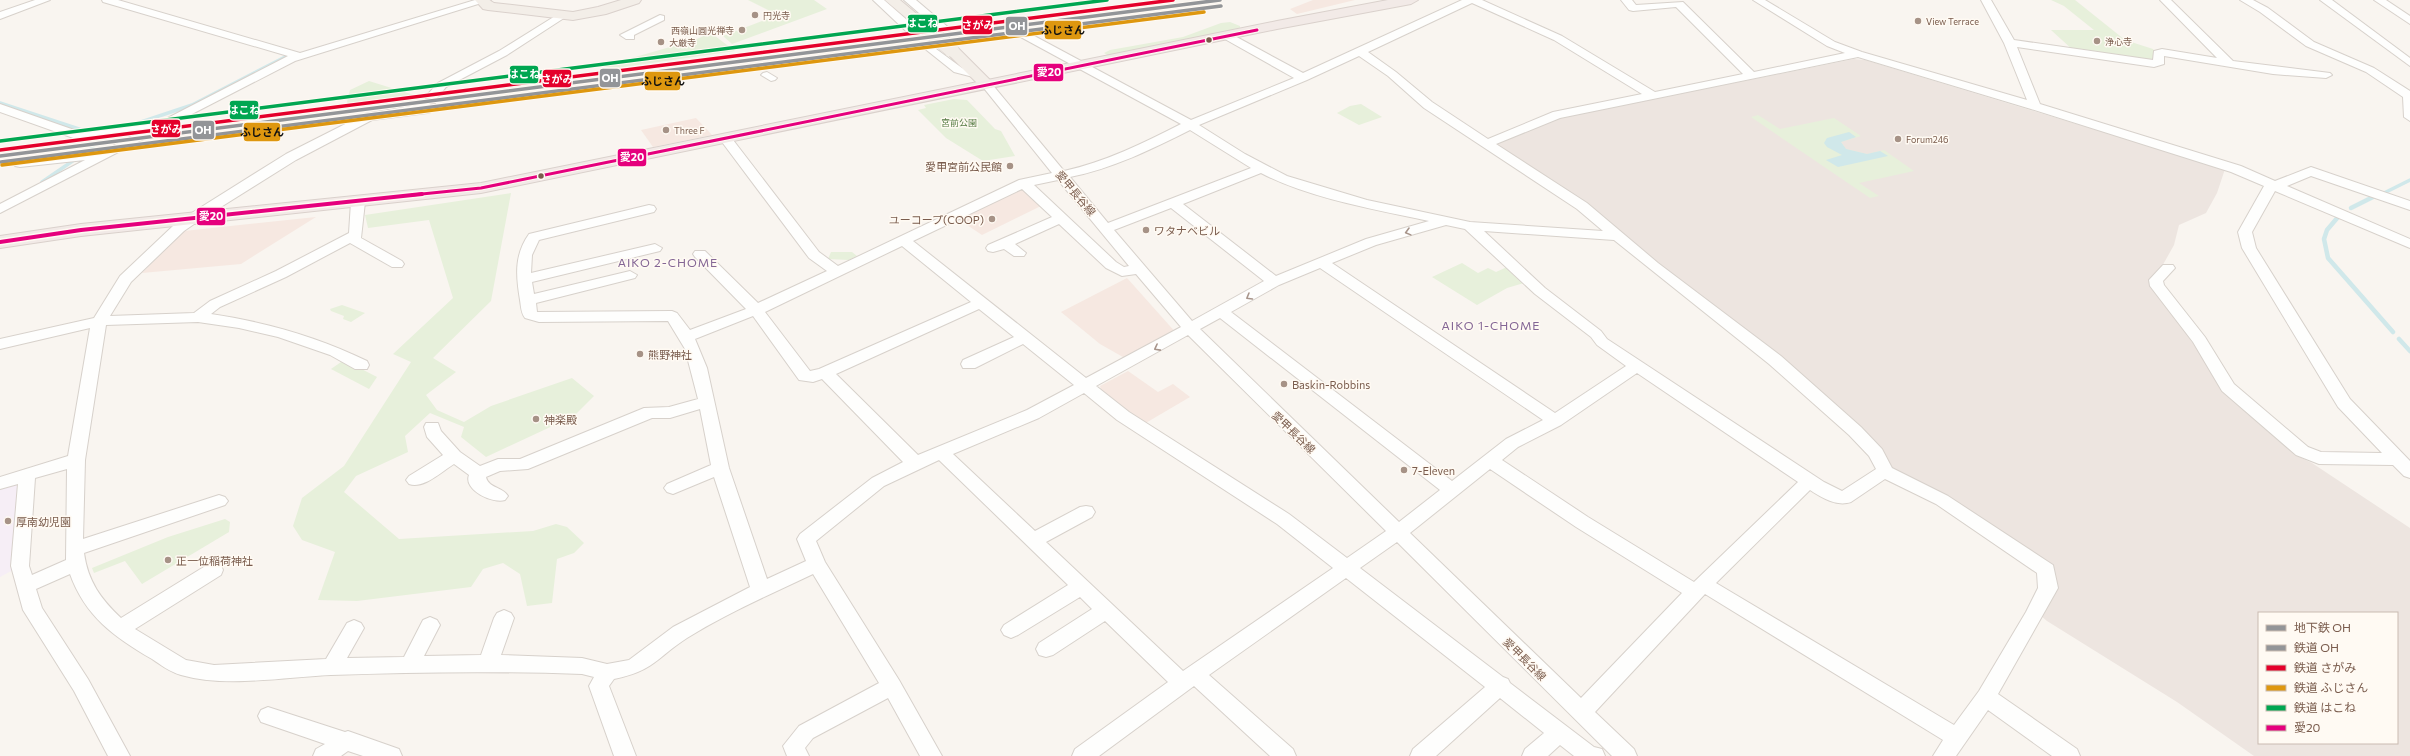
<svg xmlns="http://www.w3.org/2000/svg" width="2410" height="756" viewBox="0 0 2410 756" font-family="Commissioner,'Noto Sans JP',sans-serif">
<rect width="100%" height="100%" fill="#f9f5f0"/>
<g fill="#f6e8e1">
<polygon points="1313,0 1355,0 1297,14 1290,9"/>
<polygon points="696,118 712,135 653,147 641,130"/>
<polygon points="1020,189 1026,190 1043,205 982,235 958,219"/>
<polygon points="316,217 241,264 142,273 184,231"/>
<polygon points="1127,278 1177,334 1130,361 1100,344 1061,312"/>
<polygon points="1128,371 1158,392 1173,384 1190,397 1144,424 1102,393 1100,386"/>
</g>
<path fill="#ede5e0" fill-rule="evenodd" d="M1854,59L1865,60L2225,169L2217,193L2206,213L2179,225L2174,245L2160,270L2155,287L2230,399L2295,455L2312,463L2410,528V756H2254L2177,702L2047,621L2040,615L2050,570L1895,475L1776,356L1494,144L1558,118ZM2259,613H2397V743H2259Z"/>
<polygon fill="#f6eef6" points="13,483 20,485 11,556 13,570 0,577 0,487"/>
<g fill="#e7f0db">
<polygon points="748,0 814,0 827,9 732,44 723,36 778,15"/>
<polygon points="2051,0 2075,0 2125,40 2153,49 2159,59 2155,61 2073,50 2051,30 2094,30 2064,6"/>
<polygon points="1230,22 1240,26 1240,29 1109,56 1104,53 1110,50 1183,37 1221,23"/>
<polygon points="711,33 735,51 610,69 604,66 677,45 680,46"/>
<polygon points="369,81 414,95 407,99 350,106 347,102 350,90"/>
<polygon points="954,99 967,100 995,129 1001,131 1015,156 983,161 946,138 918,110 926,108 924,105"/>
<polygon points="1361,104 1382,117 1359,125 1337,113 1350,106"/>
<polygon points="1758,115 1780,129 1834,118 1861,136 1841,142 1846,149 1867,154 1884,150 1914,171 1859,183 1879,196 1870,198 1751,117"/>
<polygon points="511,193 491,301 433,358 456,372 426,395 437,410 464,422 491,406 572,378 594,396 574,416 486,457 461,437 464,427 430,413 405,436 408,452 356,476 344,492 399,539 533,531 556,524 567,527 584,543 574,553 557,559 552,603 527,606 520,574 503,563 483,569 471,587 357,601 318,600 335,552 302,540 293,526 302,498 344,466 411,362 393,354 453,298 429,220 368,228 365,215"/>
<polygon points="831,252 852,252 857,256 849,260 828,259"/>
<polygon points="1462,263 1478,273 1488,268 1496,272 1507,267 1524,283 1507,288 1477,305 1432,277"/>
<polygon points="342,305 365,313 351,322 343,319 344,316 331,311 330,309"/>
<polygon points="344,360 377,377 369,389 331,369"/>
<polygon points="225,519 230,522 229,532 142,584 125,561 94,573 92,568 168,537"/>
</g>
<polygon fill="#d0e8ea" points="1849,132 1856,137 1841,142 1846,149 1867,154 1880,151 1888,156 1838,167 1826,160 1842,155 1827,147 1824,143 1827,138"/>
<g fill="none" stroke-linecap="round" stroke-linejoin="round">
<g stroke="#d0e8ea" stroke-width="3.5">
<polyline points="0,103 88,132"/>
<polyline points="135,124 192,105 287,56"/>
<polyline points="86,153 93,147"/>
<polyline points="42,182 77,158"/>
<polyline points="2382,194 2410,180"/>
</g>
<g stroke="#d0e8ea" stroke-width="4.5">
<polyline points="2351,208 2375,196"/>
<polyline points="2338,217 2327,230 2324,239 2328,258 2393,332"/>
<polyline points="2399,339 2410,351"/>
</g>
<polyline stroke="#d9cfc7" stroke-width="12" stroke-dasharray="12 6" stroke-linecap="butt" points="428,107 433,95"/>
<g stroke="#d7d1cb" stroke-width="2">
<g id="minor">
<polygon points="35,0 50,0 0,19 0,12"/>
<polygon points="102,0 118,0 300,53 475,0 491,0 295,61 0,213 0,204 85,160 20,167 15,166 14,163 15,160 81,151 95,155 144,130 79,140 0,112 0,104 80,132 140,122 158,123 288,56 103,2"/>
<polygon points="873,0 884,0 915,27 934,26 904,0 916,0 949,28 944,31 908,33"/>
<path d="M1462,0H1482L1562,36L1655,92L1743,74L1676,7L1633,11L1629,10L1621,0H1632L1636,5L1683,2L1754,72L1845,53L1827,46L1753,0H1765L1835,42L1862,52L2027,100L2004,43L1981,0H1991L2014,40L2153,60L2154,51L2162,49L2217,58L2160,0H2171L2233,61L2330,73L2332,75L2326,78L2273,74L2164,56V64L2154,67L2017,47L2040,104L2241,166L2275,181L2311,167L2410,201V210L2311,176L2287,186L2410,239V248L2275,191L2252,232L2256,248L2350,399L2410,461V478L2404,476L2393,465L2319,464L2296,455L2222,391L2193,342L2150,286L2149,280L2163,265H2173L2175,268L2163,281L2164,285L2205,337L2234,384L2308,447L2321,452L2382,453L2338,407L2242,248L2238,232L2264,186L2231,172L2031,109L1858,57L1560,118L1496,144L1587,203L1658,263L1781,356L1861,427L1882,449L1892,468L1948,496L2053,565L2058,588L1998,694L2077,749L2080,756H2052L1988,710L1956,756H1933L1943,740L1705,594L1595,712L1634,749L1637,756H1612L1397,542L1360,568L1503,677L1508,679L1510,683L1594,747L1602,749L1605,756H1574L1560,745L1548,756H1522L1525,749L1544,733L1500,698L1436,756H1410L1413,749L1485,687L1346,578L1209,675L1293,749L1296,756H1270L1194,686L1099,756H1072L1075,749L1168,682L1105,621L1053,655L1046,657L1039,655L1036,649L1039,643L1092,609L1080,597L1018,635L1011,638L1004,635L1001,630L1004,625L1068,585L939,460L884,486L816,541L825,562L899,680L942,756H920L888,698L813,738L805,748L809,756H787L783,746L799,726L879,683L813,574C771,594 727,613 687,638C656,658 654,671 614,679L609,686L636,756H614L589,686L594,677L582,674C498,671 415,672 331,675C284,677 226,688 181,675C170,672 161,665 152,659C114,637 85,616 70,574L36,589L42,608L88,679L130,756H108L74,691L23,610L11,566L18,484L0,489V477L68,456L90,328L0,349V339L94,318L120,276L174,225L187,216L286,154L365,114L428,103L434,107L431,112L427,113L372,120L296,160L197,222L184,231L131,282L110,316L194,313L210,301L276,271L349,233L351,202L358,198L365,202L361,238L402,261L404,264L402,267H392L350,243L286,277L220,307L211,314C265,322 318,337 367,361L369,365L367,369H355L330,355L278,337L239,328L198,322L106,325L85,460L83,539L219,495L225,497L228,501L225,505L84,553C88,582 101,599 121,618L207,565L214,563L221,565L223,570L221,575L135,629L186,660L214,665L326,659L347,623L354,620L361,623L364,628L347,658L404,657L423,620L430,617L437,620L440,625L424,656L481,655L494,618L497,613L504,610L511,613L514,618L501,655L582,658L607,664L629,660L673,627L750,587L714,477L673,494L667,492L664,488L667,484L711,465L700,409L670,418H652L528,469L500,471L486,477C488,488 503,487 508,496L505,500C493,504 463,490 469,475L454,464C441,472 424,489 409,484L406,480L409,476L443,455L427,437L424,427L426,423H438L441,431L460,452L480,466L498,459H520L644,408L669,407L698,399L685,349L668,321L539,322L525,318C521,313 521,306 520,300C516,276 514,255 529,234L649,205L654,206L656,209L654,212L539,240L532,255L531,273L655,244L662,248L660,251L532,282L534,294L630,271L637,275L635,278L536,303L537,312L672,311L677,313L690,330L746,309L695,257L693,254L695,251H705L758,303L827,271L809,258L722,142L720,139L722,136H730L819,252L838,266L1019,180L1052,173L983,87L981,85L983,83H991L1064,171C1105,162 1144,143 1181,124L1017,35V31H1025L1191,120L1294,78L1223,38V34H1231L1303,73ZM1472,3L1554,40L1642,94L1553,112L1488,139L1432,102L1396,72L1368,52ZM1359,56L1388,76L1424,108L1577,209L1603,231L1470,222L1367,200L1287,176L1245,154L1199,125L1307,80ZM1190,130L1251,168L1108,223L1070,177C1112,169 1152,149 1190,130ZM1261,173C1308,198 1377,210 1429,221L1366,239L1276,276L1183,204ZM1058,180L1129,266L1124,267L1116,262L1034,185ZM1022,189L1052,217L988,245L986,248L988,251L993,252L1004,249L1014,256H1024L1026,253L1015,244L1059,224L1106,268L1122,276L1136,274L1181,327L1086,378L913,241ZM1171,208L1264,281L1192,321L1114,230ZM1446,225L1465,229L1535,294L1591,337L1597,345L1626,366L1555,413L1332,263L1376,245ZM1484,231L1614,240L1769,364L1849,435L1869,456L1876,469L1842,491L1824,482L1607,339L1601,331L1545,288ZM902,246L971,302L819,369L810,371L765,312ZM1320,268L1543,420L1506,439L1452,481L1231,312L1279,285ZM979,309L1014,337L963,360L961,364L963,368H975L1023,344L1074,385L1027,410L918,455L836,374ZM753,316L799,380L813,382L822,379L903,462L872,478L800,534L797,539L806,561L767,579L729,468L707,368L695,339ZM1220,318L1440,490L1399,522L1200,329ZM1188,335L1386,531L1347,558L1289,514L1129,412L1096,386ZM1637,373L1798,482L1694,582L1588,517L1502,460L1518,447L1561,425ZM1084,393L1117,420L1277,524L1333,568L1183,671L1046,542L1092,517L1095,512L1092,507L1086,506L1080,507L1035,531L953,454L1039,418ZM67,469L66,560L32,575L29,566L35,478ZM1490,469L1576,527L1682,593L1581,698L1410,533ZM1885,479L1936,504L2037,573L2038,588L2026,612L1979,691L1954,725L1716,583L1810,490C1822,498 1837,507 1851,502Z"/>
<polygon points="2240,0 2253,0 2268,8 2314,42 2374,68 2410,91 2410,121 2404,117 2403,97 2366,72 2306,46 2260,12"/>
<polygon points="2320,0 2332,0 2410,58 2410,66"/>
<polygon points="2374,0 2386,0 2410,16 2410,24"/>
<polygon points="560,13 565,16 564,18 507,55 446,87 437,98 429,98 427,95 438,83 499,51"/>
<polygon points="660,15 664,16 664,20 634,35 634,39 626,39 620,35"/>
<polygon points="928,43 962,68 981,73 983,75 977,78 954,72 924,48 924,44"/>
<polygon points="767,72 777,78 775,80 771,81 761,75 763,73"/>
<polygon points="268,707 345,732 348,731 399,749 402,756 363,756 348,751 341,756 313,756 316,749 325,744 261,722 258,716 261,710"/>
</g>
</g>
<g stroke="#dad1cc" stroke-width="2">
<g id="major">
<polygon points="475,0 489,0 494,3 573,12 598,7 621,0 641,0 639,3 606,14 573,20 488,10 483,9"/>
<polygon points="885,0 900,0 930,25 928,28 918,28"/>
<polygon points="951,45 956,46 992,82 994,85 992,88 982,88 946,52 944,49"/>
</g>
</g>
<g stroke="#dad1cc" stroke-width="2">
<polygon id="highway" points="1388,0 1418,0 1411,4 1277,29 481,193 81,236 0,248 0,236 81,224 481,183 1277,21"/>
</g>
<use href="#minor" fill="#fefefd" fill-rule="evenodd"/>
<use href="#major" fill="#f3eee8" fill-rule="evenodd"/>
<use href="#highway" fill="#f2eae7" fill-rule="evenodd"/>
<g stroke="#dad1cc" stroke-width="16" stroke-linecap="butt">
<polyline id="major-bridge" points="923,25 951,49"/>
</g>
<use href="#major-bridge" stroke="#f3eee8" stroke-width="15"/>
<g stroke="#fffaf3" stroke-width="5">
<polyline id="bus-1-far1" points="412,195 481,188 1257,30"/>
</g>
<g stroke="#fffaf3" stroke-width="7">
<polyline id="bus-1" points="0,242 81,230 422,194"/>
</g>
<use href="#bus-1-far1" stroke="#e5007d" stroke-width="3"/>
<use href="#bus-1" stroke="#e5007d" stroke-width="4"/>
<g stroke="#fffaf3" stroke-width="5.5">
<polyline id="rail-1" points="1,162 1221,6"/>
</g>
<g stroke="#fffaf3" stroke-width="5.5">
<polyline id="rail-2" points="0,150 1173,0"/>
</g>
<g stroke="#fffaf3" stroke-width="5.5">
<polyline id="rail-3" points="2,165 1204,12"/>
</g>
<g stroke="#fffaf3" stroke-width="5.5">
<polyline id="rail-4" points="0,141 1107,0"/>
</g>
<use href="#rail-1" stroke="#939598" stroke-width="3.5"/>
<use href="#rail-2" stroke="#e4002b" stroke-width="3.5"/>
<use href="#rail-3" stroke="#de970f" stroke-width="3.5"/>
<use href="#rail-4" stroke="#00a651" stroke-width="3.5"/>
<g stroke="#fffaf3" stroke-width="5.5">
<polyline id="metro-1" points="0,156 1220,0"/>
</g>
<use href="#metro-1" stroke="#939598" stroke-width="3.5"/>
</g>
<defs><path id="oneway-chevron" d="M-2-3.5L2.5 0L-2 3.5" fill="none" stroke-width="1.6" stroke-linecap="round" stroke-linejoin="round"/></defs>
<g stroke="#a8958b">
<use href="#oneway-chevron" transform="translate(1408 232) rotate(165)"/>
<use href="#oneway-chevron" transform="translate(1249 297) rotate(150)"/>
<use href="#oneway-chevron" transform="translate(1157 348) rotate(152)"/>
</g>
<g fill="#a69286" stroke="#fffaf3" stroke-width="1.5">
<circle cx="755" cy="15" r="4"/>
<circle cx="1918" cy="21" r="4"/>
<circle cx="742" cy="30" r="4"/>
<circle cx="2097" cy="41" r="4"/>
<circle cx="661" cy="42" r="4"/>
<circle cx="666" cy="130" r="4"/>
<circle cx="1898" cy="139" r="4"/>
<circle cx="1010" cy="166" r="4"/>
<circle cx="992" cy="219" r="4"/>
<circle cx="1146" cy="230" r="4"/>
<circle cx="640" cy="354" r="4"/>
<circle cx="1284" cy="384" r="4"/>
<circle cx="536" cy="419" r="4"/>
<circle cx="1404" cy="470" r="4"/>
<circle cx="8" cy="521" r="4"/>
<circle cx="168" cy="560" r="4"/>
</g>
<g fill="#7a5c4d" stroke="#fffaf3" stroke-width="1.5">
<circle cx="1209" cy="40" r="3.5"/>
<circle cx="541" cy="176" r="3.5"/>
</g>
<g text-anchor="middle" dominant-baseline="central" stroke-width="3" stroke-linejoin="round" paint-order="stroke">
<g font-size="9" fill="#7a5c4d" stroke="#fffaf3" text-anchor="start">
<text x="763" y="15">円光寺</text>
<text x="1926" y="21">View Terrace</text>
<text x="734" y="30" text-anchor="end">西嶺山圓光禅寺</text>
<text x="2105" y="41">浄心寺</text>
<text x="669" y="42">大厳寺</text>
<text x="674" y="130">Three F</text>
<text x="1906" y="139">Forum246</text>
</g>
<g font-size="9" fill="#537a41" stroke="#fffaf3">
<text x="959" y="122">宮前公園</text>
</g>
<g font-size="11" fill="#7a5c4d" stroke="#fffaf3" text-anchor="start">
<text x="1002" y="166" text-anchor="end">愛甲宮前公民館</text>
<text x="984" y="219" text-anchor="end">ユーコープ(COOP)</text>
<text x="1154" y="230">ワタナベビル</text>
<text x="648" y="354">熊野神社</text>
<text x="1292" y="384">Baskin-Robbins</text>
<text x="544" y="419">神楽殿</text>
<text x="1412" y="470">7-Eleven</text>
<text x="16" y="521">厚南幼児園</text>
<text x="176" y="560">正一位稲荷神社</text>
</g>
<g font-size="11" fill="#7a5c4d" stroke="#fffaf3">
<text transform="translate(1076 193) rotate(50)">愛甲長谷線</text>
<text transform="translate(1294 432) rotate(44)">愛甲長谷線</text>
<text transform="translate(1525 659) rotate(45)">愛甲長谷線</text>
</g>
<g font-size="12" letter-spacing="1" fill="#846695" stroke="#fffaf3">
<text x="668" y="262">AIKO 2-CHOME</text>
<text x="1491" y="325">AIKO 1-CHOME</text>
</g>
</g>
<g stroke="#fffaf3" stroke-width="1.5">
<rect x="907" y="14" width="31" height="19" rx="4" fill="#00a651"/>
<rect x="962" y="15" width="31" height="20" rx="4" fill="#e4002b"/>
<rect x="1005" y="16" width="23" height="20" rx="4" fill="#939598"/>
<rect x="1044" y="20" width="38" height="20" rx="4" fill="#de970f"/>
<rect x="1033" y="63" width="31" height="19" rx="4" fill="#e5007d"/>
<rect x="509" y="65" width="30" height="19" rx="4" fill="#00a651"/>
<rect x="599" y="68" width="22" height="20" rx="4" fill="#939598"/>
<rect x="542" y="69" width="30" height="19" rx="4" fill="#e4002b"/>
<rect x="644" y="71" width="37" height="20" rx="4" fill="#de970f"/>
<rect x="229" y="100" width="30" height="20" rx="4" fill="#00a651"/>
<rect x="151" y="119" width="30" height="19" rx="4" fill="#e4002b"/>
<rect x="192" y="120" width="23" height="20" rx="4" fill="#939598"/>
<rect x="243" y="122" width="38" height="20" rx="4" fill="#de970f"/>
<rect x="617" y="148" width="30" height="19" rx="4" fill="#e5007d"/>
<rect x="196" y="207" width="30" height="19" rx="4" fill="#e5007d"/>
</g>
<g font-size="11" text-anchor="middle" font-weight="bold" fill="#fff">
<text x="922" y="27">はこね</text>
<text x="978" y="29">さがみ</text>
<text x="1017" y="30">OH</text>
<text x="1049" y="76">愛20</text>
<text x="524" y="78">はこね</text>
<text x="610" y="82">OH</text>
<text x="557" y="83">さがみ</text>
<text x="244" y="114">はこね</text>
<text x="166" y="133">さがみ</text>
<text x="203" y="134">OH</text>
<text x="632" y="161">愛20</text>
<text x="211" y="220">愛20</text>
</g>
<g font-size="11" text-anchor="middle" font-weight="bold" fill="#111">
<text x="1063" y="34">ふじさん</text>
<text x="663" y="85">ふじさん</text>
<text x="262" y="136">ふじさん</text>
</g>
<rect x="2258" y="612" width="140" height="132" fill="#fffaf3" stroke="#cabbb1"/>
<rect x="2266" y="625" width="20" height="6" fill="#939598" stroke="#cabbb1"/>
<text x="2294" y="632" font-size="12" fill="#7a5c4d">地下鉄 OH</text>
<rect x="2266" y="645" width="20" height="6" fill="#939598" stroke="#cabbb1"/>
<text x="2294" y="652" font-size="12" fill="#7a5c4d">鉄道 OH</text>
<rect x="2266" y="665" width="20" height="6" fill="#e4002b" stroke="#cabbb1"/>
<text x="2294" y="672" font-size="12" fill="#7a5c4d">鉄道 さがみ</text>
<rect x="2266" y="685" width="20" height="6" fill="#de970f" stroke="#cabbb1"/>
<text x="2294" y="692" font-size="12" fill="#7a5c4d">鉄道 ふじさん</text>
<rect x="2266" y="705" width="20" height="6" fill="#00a651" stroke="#cabbb1"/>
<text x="2294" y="712" font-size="12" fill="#7a5c4d">鉄道 はこね</text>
<rect x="2266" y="725" width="20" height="6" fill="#e5007d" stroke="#cabbb1"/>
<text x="2294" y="732" font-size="12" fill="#7a5c4d">愛20</text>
</svg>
